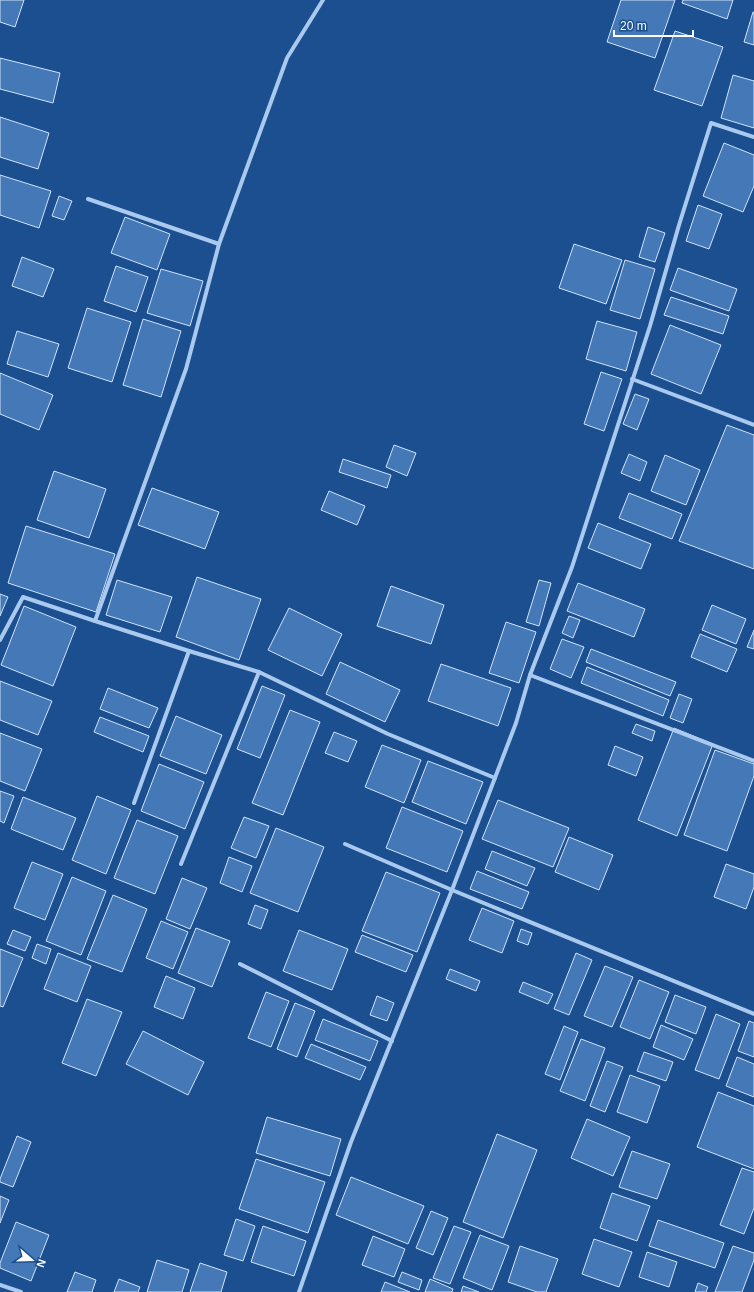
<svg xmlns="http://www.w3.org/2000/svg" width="754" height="1292" viewBox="0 0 754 1292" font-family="Helvetica,sans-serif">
<rect width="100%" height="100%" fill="#1b4f8f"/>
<g fill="#4478b7" stroke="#cfe3fa">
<polygon points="0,0 24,0 15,27 0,22"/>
<polygon points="621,0 675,0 655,58 607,42"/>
<polygon points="683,0 733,0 727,19 682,3"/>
<polygon points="753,12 754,12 754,45 744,42"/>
<polygon points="675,31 723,47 702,106 654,90"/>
<polygon points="0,58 60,73 53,103 0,89"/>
<polygon points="733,75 754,81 754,128 721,118"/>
<polygon points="0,117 49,133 38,169 0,157"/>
<polygon points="724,143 754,155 754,186 743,212 703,196"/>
<polygon points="0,175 51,191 39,228 0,215"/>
<polygon points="59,196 72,201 64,220 52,216"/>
<polygon points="698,205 722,214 709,249 686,241"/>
<polygon points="125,217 170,234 157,270 111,253"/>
<polygon points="648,227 665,233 655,262 639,257"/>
<polygon points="574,244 622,260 606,304 559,288"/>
<polygon points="22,257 54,269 43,297 12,286"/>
<polygon points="625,260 655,269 640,319 610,310"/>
<polygon points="116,266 148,277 136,312 104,301"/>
<polygon points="678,268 737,289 729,311 670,290"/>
<polygon points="161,269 203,281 190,326 147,313"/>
<polygon points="671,297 729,316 723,334 664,315"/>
<polygon points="87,308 131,322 112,382 68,368"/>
<polygon points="143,319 181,331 161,397 123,385"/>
<polygon points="597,321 637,332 626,371 586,359"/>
<polygon points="670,325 721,345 701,394 651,374"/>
<polygon points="17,331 59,344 48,377 7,364"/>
<polygon points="601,372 622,379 604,431 584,424"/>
<polygon points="0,373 53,395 39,430 0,414"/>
<polygon points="635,394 649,399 637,430 623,424"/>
<polygon points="727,425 754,435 754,569 679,541"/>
<polygon points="394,445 416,453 407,476 386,467"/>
<polygon points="629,454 647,462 640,481 621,473"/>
<polygon points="665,455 700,470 686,505 651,491"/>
<polygon points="343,459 391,475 387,488 339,472"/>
<polygon points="54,471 106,489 89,538 37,520"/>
<polygon points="152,488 219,512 205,549 138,525"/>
<polygon points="329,491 365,506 357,525 321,510"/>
<polygon points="629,493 682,514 672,539 619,518"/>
<polygon points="598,523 651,544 641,569 588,548"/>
<polygon points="26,526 115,554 96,612 8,583"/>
<polygon points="197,577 261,599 239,660 176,637"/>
<polygon points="117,580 172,597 160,632 106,615"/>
<polygon points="539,580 551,583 539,626 526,622"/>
<polygon points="578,583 645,609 634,637 567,611"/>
<polygon points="391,586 444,605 431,644 377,626"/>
<polygon points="0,594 8,597 0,616"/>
<polygon points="712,605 746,619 736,644 702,630"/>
<polygon points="24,606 76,627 53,686 1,665"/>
<polygon points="289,608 342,634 322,676 268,650"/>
<polygon points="569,616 580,620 573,638 562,633"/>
<polygon points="506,622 536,632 519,683 489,673"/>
<polygon points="754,630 754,649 747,647"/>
<polygon points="700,634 737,649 727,672 691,657"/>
<polygon points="562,639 584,647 571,678 550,669"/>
<polygon points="591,649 676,682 670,696 586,662"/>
<polygon points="340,662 400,690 385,722 326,694"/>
<polygon points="441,664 511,688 498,726 428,701"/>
<polygon points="587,667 669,700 663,716 581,683"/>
<polygon points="0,681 52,701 38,735 0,720"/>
<polygon points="262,686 285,695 260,758 237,749"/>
<polygon points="108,688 158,708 149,728 100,709"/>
<polygon points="679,694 692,699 683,723 670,718"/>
<polygon points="290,710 320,722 283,815 252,803"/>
<polygon points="176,716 222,735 206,774 160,756"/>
<polygon points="100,717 149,736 143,752 94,732"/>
<polygon points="636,724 655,731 652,741 632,733"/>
<polygon points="674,728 713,744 677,836 638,820"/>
<polygon points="334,732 357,741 348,762 325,753"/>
<polygon points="0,733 42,749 25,791 0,781"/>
<polygon points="382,745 421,760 404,803 365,787"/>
<polygon points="615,746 643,757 636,776 608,765"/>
<polygon points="715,750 754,764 754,776 727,851 684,835"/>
<polygon points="428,761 483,782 466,824 412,802"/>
<polygon points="159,764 204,782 185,829 141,811"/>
<polygon points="0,791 14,796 4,823 0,821"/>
<polygon points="97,796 131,810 106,874 72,860"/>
<polygon points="23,797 76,818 63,850 11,829"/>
<polygon points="498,800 569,828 553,867 482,839"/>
<polygon points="402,807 463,831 447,872 386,848"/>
<polygon points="244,817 269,826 256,858 231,848"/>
<polygon points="137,820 178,836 155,894 114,878"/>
<polygon points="276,828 324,847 298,912 250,893"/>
<polygon points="569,837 613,855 599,890 555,872"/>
<polygon points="492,851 535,868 527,886 485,869"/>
<polygon points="229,857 252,866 242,892 220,883"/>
<polygon points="32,862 63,874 45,920 14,908"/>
<polygon points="726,864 754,874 754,887 746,909 714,897"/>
<polygon points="477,871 529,892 522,909 470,889"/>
<polygon points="386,872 440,893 417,952 362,931"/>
<polygon points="72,877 106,891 81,955 46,941"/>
<polygon points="182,878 207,888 190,929 166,919"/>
<polygon points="113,895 147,909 122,972 87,959"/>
<polygon points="255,905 268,910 261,929 248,924"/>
<polygon points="482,908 514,921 502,953 469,940"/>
<polygon points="161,921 188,932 173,969 146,958"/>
<polygon points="196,928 230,941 212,987 178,973"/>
<polygon points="521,929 532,933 528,945 517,941"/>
<polygon points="13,930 31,937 25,951 7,944"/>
<polygon points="299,930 348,949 332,990 283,971"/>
<polygon points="362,935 413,955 406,972 355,952"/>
<polygon points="37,944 51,949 46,964 32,958"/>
<polygon points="0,949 23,958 3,1007 0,1006"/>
<polygon points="58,953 91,966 77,1002 44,989"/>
<polygon points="576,953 592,960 569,1015 554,1009"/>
<polygon points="605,966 633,977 612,1027 584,1016"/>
<polygon points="450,969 480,981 476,991 446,979"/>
<polygon points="166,976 195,988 183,1019 154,1007"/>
<polygon points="639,980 669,992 650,1039 620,1027"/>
<polygon points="523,982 553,994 548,1004 519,992"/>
<polygon points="266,992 289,1001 271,1047 248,1038"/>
<polygon points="675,995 706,1007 696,1034 665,1022"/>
<polygon points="377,996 394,1003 387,1021 370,1015"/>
<polygon points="87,999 122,1012 96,1076 62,1063"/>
<polygon points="295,1003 315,1011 297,1057 277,1049"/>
<polygon points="716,1014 740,1024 719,1079 695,1070"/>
<polygon points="323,1019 378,1041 370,1061 315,1040"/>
<polygon points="749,1021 754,1023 754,1057 738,1051"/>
<polygon points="661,1025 693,1039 684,1060 653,1047"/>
<polygon points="564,1026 578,1032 560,1080 545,1074"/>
<polygon points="143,1031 204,1062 188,1095 126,1064"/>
<polygon points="581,1039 605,1048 585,1101 560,1091"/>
<polygon points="311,1044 366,1067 360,1080 305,1058"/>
<polygon points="644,1052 673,1062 666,1081 637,1071"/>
<polygon points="737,1057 754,1064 754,1097 726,1086"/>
<polygon points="607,1061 623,1067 605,1112 590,1106"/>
<polygon points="630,1075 660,1086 647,1123 617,1112"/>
<polygon points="718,1092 754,1106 754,1169 697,1147"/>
<polygon points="267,1117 341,1139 330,1176 256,1153"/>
<polygon points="587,1119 630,1137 613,1176 571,1158"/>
<polygon points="497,1134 537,1150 503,1238 463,1222"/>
<polygon points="17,1136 31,1142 13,1187 0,1182 0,1179"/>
<polygon points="632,1151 670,1164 657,1199 619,1187"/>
<polygon points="256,1159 325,1182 308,1233 239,1209"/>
<polygon points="742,1168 754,1172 754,1208 744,1234 720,1225"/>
<polygon points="351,1177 424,1206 408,1244 336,1215"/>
<polygon points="612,1193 650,1206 637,1241 600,1228"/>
<polygon points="0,1196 9,1200 0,1223"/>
<polygon points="431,1211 448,1218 433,1255 416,1248"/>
<polygon points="236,1219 255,1226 243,1261 224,1255"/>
<polygon points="658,1220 724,1243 715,1268 649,1246"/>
<polygon points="16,1222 49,1235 31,1281 0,1268 0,1263"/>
<polygon points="263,1226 306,1241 294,1276 251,1262"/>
<polygon points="454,1226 471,1232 450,1284 433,1278"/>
<polygon points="480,1235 509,1246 492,1290 463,1278"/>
<polygon points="373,1236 405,1249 394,1277 362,1265"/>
<polygon points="594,1239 632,1252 619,1287 582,1274"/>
<polygon points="520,1246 558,1259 546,1292 537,1292 508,1282"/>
<polygon points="733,1246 754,1253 754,1260 742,1292 715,1292"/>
<polygon points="647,1252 677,1262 669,1287 639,1277"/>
<polygon points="157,1260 189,1270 182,1292 147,1292"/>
<polygon points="200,1263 227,1272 221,1292 190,1292"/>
<polygon points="75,1272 96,1280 92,1292 67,1292"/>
<polygon points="402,1272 422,1280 419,1290 398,1282"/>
<polygon points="119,1279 140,1287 138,1292 114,1292"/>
<polygon points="430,1279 453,1289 452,1292 425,1292"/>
<polygon points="385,1282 410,1292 381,1292"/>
<polygon points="698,1283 708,1287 706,1292 695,1292"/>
<polygon points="463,1286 479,1292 461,1292"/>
</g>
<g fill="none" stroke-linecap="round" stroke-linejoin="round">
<g stroke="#a9c9ee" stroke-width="4">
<polyline points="88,199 219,244 186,369 95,621 189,651 259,672 388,734 495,778"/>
<polyline points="219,244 287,58 323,0"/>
<polyline points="632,379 754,425"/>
<polyline points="0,640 23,597 95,621"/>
<polyline points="530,675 754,761"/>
<polyline points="134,803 189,651"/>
<polyline points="345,844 452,890 754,1014"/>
<polyline points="181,864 259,672"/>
<polyline points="240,964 392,1041"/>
<polyline points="0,1285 21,1292"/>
<polyline points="299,1292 351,1142 452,890 516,723 530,675 572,567 650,326 679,225 711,123 754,137"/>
</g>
</g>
<g transform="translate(32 1260) rotate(110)" stroke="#1b4f8f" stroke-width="3" paint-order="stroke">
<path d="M0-3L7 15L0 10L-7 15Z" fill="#ffffff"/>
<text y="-6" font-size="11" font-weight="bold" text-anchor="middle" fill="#ffffff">N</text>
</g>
<path d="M614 30v6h79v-6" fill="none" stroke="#ffffff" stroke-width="2"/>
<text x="620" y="30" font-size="12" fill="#ffffff" stroke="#1b4f8f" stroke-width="3" paint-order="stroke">20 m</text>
</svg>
